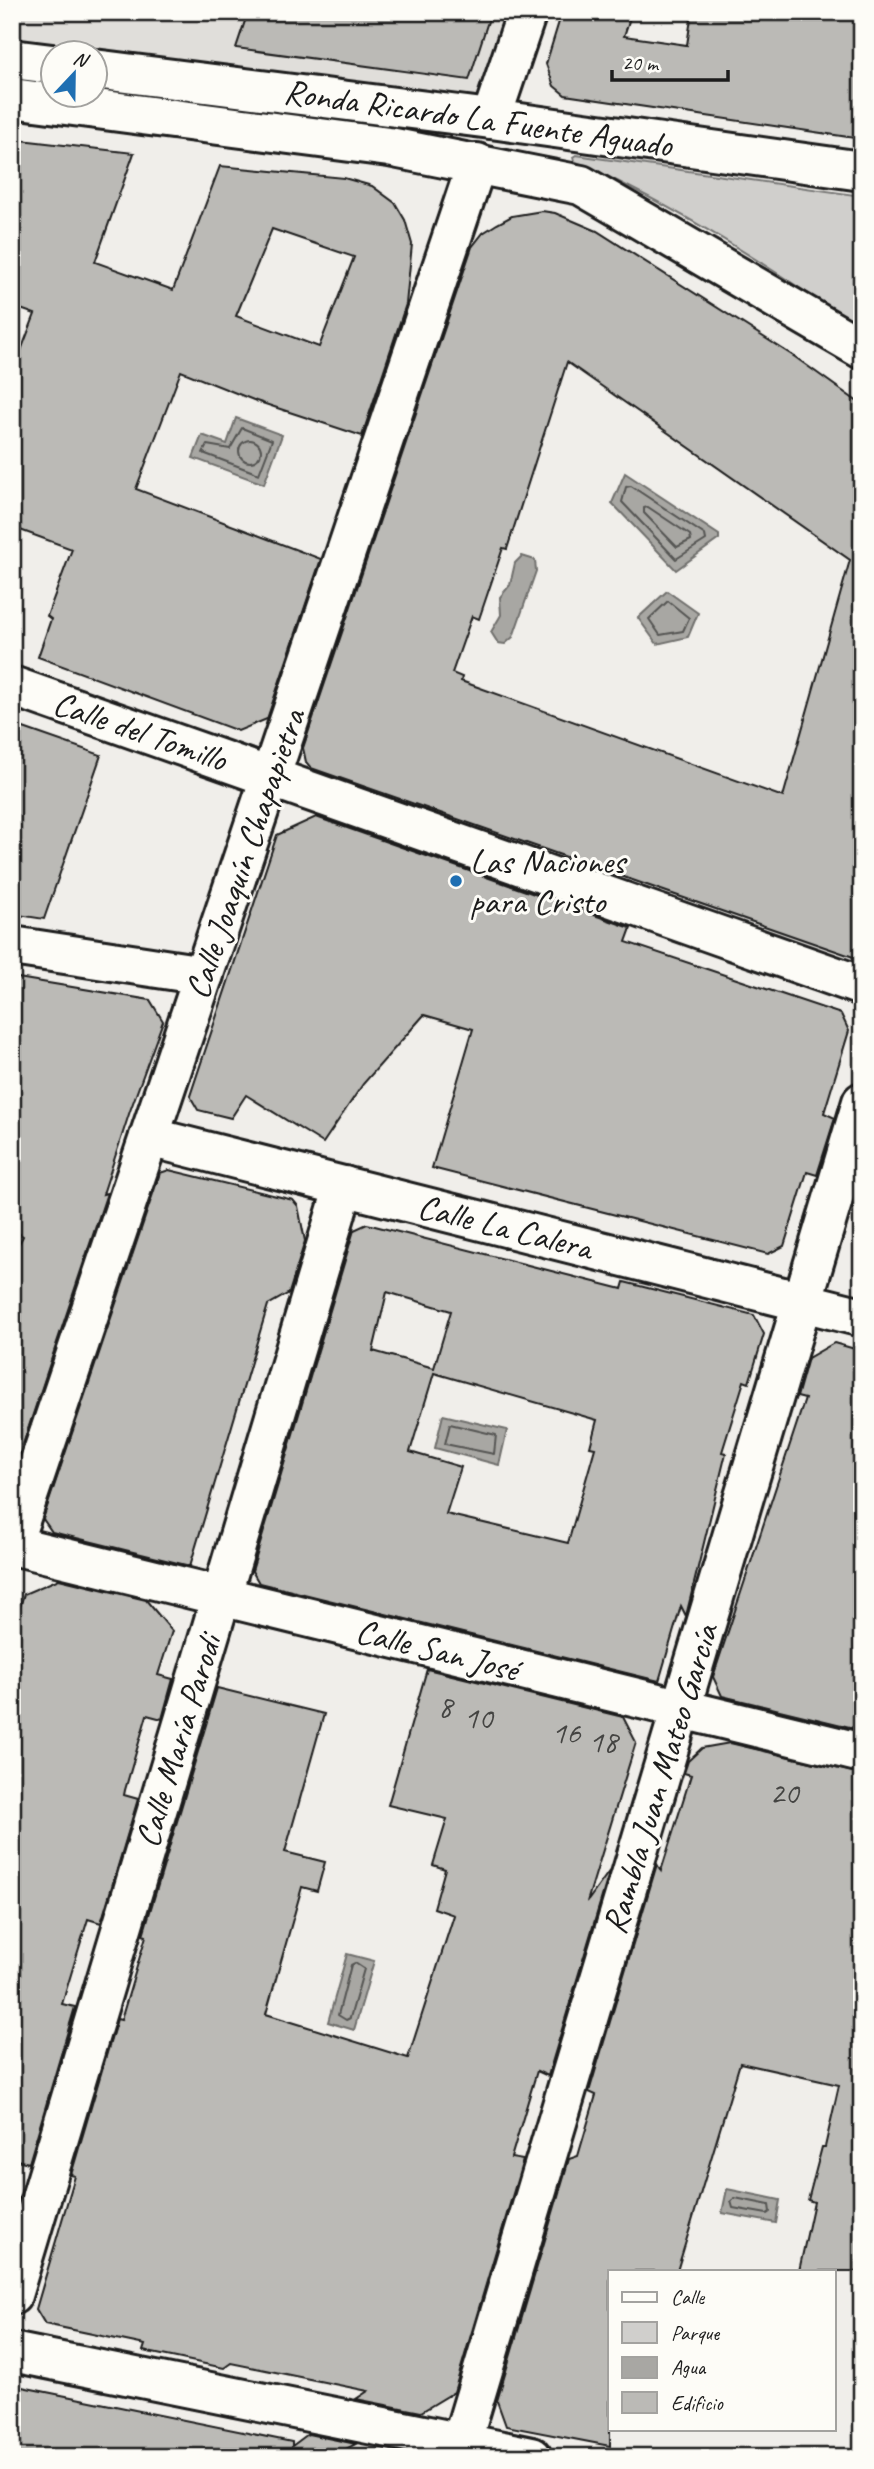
<svg xmlns="http://www.w3.org/2000/svg" width="874" height="2469" viewBox="0 0 874 2469" font-family="Caveat,sans-serif">
<rect width="100%" height="100%" fill="#f0eeea"/>
<filter id="ink" filterUnits="userSpaceOnUse"><feTurbulence type="fractalNoise" baseFrequency=".0143" numOctaves="2"/><feDisplacementMap in="SourceGraphic" scale="14" xChannelSelector="R" yChannelSelector="G"/><feConvolveMatrix kernelMatrix="1 2 1 2 8 2 1 2 1" color-interpolation-filters="sRGB"/></filter>
<g filter="url(#ink)">
<polygon fill="#e0deda" points="12,12 507,12 477,101 12,41"/>
<path fill="#d0cfcc" stroke="#767674" stroke-width="2" d="M576,155L862,196V330C769,266 677,206 574,161L573,157Z"/>
<g fill="#a8a7a3" stroke="#706f6d" stroke-width="2">
<polygon points="236,418 282,435 264,484 193,458 202,435 227,444"/>
<polygon points="625,473 719,535 719,539 676,570 612,503"/>
<polygon points="522,556 535,560 536,571 513,637 505,644 498,643 491,632 501,615 500,597 510,585 515,563"/>
<polygon points="667,591 698,613 688,637 657,644 638,618"/>
<polygon points="443,1415 507,1430 499,1465 435,1448"/>
<polygon points="347,1954 374,1961 354,2030 328,2022"/>
<polygon points="727,2189 780,2200 776,2223 722,2213"/>
</g>
<g fill="none" stroke-linecap="round" stroke-linejoin="round">
<g stroke="#545452" stroke-width="2">
<polygon points="242,428 272,440 259,474 203,453 207,445 230,449"/>
<circle cx="250" cy="451" r="11"/>
<polygon points="631,486 705,535 706,540 676,559 622,502 626,487"/>
<polygon points="644,508 648,507 690,535 691,540 677,547 644,513"/>
<polygon points="668,601 689,618 683,631 660,635 649,619"/>
<polygon points="450,1424 496,1435 494,1454 445,1444"/>
<polygon points="355,1963 364,1969 350,2018 346,2020 338,2015 351,1965"/>
<polygon points="735,2198 769,2205 770,2212 767,2214 733,2208 731,2201"/>
</g>
</g>
<g fill="#bbbab6" stroke="#1c1c1c" stroke-width="2" fill-rule="evenodd">
<polygon points="248,12 491,12 469,80 236,48"/>
<polygon points="562,12 632,12 624,36 687,45 692,12 862,12 862,139 565,95 554,86 546,64"/>
<path d="M12,139L134,153L95,262L173,290L220,166L344,178L372,186L395,203L405,220L412,244L406,304L362,436L256,401L181,371L136,489L321,559L267,719L238,731L38,657L51,619L47,616L72,549L12,527V374L35,314L12,306ZM272,229L354,257L319,347L236,316Z"/>
<path d="M542,211L555,213L597,231L795,357L862,405V960L311,768L306,762L303,748L472,247L483,233L497,224L512,216ZM567,362L850,560L783,797L461,681L462,677L452,673L472,616L479,619L503,548L507,549Z"/>
<polygon points="12,724 101,755 44,919 12,914"/>
<polygon points="316,817 631,928 626,942 841,1014 849,1031 824,1113 835,1118 817,1175 807,1172 784,1246 768,1254 432,1168 473,1029 424,1015 363,1084 323,1143 246,1095 231,1118 198,1110 190,1096 277,835"/>
<polygon points="12,977 150,1000 163,1021 130,1111 103,1194 107,1193 14,1471 12,1257 23,1236 12,1229"/>
<polygon points="169,1170 293,1200 298,1206 305,1241 289,1293 268,1305 190,1566 52,1532 43,1519 160,1173"/>
<path d="M367,1224L622,1289L624,1282L754,1315L764,1334L749,1383L744,1381L722,1452L726,1453L686,1616L681,1606L659,1681L259,1583L252,1571L354,1230ZM387,1292L451,1311L434,1368L373,1351ZM434,1373L597,1420L590,1447L595,1448L568,1543L446,1514L461,1467L410,1452Z"/>
<polygon points="834,1343 862,1351 862,1432 855,1457 862,1459 862,1730 722,1696 713,1677 805,1399 797,1397 808,1358"/>
<polygon points="59,1579 146,1600 172,1631 158,1675 173,1679 162,1719 147,1715 125,1790 124,1795 138,1799 101,1923 88,1919 75,1961 62,2004 75,2007 29,2163 12,2159 12,1619 17,1616 24,1594"/>
<polygon points="427,1669 623,1717 636,1742 587,1902 610,1870 548,2076 537,2071 511,2158 523,2160 454,2392 421,2412 356,2399 368,2391 231,2363 224,2368 143,2351 145,2345 45,2324 36,2309 75,2176 71,2175 117,2019 121,2020 146,1936 143,1935 217,1688 324,1714 285,1852 325,1862 317,1891 302,1887 266,2014 408,2058 454,1915 434,1908 445,1869 433,1865 447,1819 388,1805"/>
<polygon points="730,1743 862,1774 862,2271 799,2271 814,2202 808,2200 822,2147 825,2147 839,2085 740,2063 677,2271 610,2271 610,2446 506,2426 497,2401 569,2159 578,2156 596,2095 589,2092 657,1864 661,1871 691,1775 684,1773 688,1761 702,1748"/>
<polygon points="12,2385 292,2442 292,2446 308,2434 356,2444 330,2457 12,2457"/>
</g>
<g fill="none" stroke-linecap="round" stroke-linejoin="round">
<g stroke="#1c1c1c" stroke-width="44">
<g id="minor">
<polyline points="491,119 527,12"/>
<polyline points="12,686 862,986"/>
<polyline points="12,946 204,975"/>
<polyline points="149,1137 862,1317"/>
<polyline points="12,1544 477,163"/>
<polyline points="12,1545 862,1753"/>
<polyline points="12,2295 344,1186"/>
<polyline points="12,2352 532,2457"/>
<polyline points="457,2457 862,1102"/>
</g>
</g>
<g stroke="#1c1c1c" stroke-width="44">
<g id="secondary">
<polyline points="12,59 52,64"/>
<polyline points="94,69 491,119 862,171"/>
<polyline points="12,98 389,147 581,185 862,349"/>
</g>
</g>
<use href="#minor" stroke="#fdfcf7" stroke-width="38"/>
<use href="#secondary" stroke="#fdfcf7" stroke-width="38"/>
</g>
</g>
<circle fill="#1f6fb2" stroke="#fdfcf7" stroke-width="2.5" cx="456" cy="881" r="7"/>
<g text-anchor="middle" dominant-baseline="central" stroke-width="6" stroke-linejoin="round" paint-order="stroke">
<g font-size="32" fill="#444442">
<text x="445" y="1706">8</text>
<text x="478" y="1717">10</text>
<text x="566" y="1732">16</text>
<text x="603" y="1741">18</text>
<text x="784" y="1792">20</text>
</g>
<g font-size="35" fill="#1c1c1c" stroke="#fdfcf7">
<text transform="translate(478 118) rotate(8)">Ronda Ricardo La Fuente Aguado</text>
<text transform="translate(140 731) rotate(19)">Calle del Tomillo</text>
<text transform="translate(245 854) rotate(-71)">Calle Joaquín Chapapietra</text>
<text transform="translate(505 1227) rotate(14)">Calle La Calera</text>
<text transform="translate(437 1650) rotate(14)">Calle San José</text>
<text transform="translate(178 1741) rotate(-73)">Calle María Parodi</text>
<text transform="translate(660 1779) rotate(-73)">Rambla Juan Mateo García</text>
</g>
<g font-size="35" fill="#1c1c1c" stroke="#fdfcf7" text-anchor="start">
<text x="470" y="861">Las Naciones<tspan x="470" dy="40">para Cristo</tspan></text>
</g>
</g>
<rect width="874" height="2469" fill="none" stroke="#fdfcf7" stroke-width="42"/>
<rect x="21" y="21" width="832" height="2427" fill="none" stroke="#1c1c1c" stroke-width="2.5" filter="url(#ink)"/>
<rect x="608" y="2270" width="228" height="161" fill="#fdfcf7" stroke="#a3a29f" stroke-width="2"/>
<rect x="622" y="2292" width="35" height="10" fill="#fdfcf7" stroke="#a3a29f" stroke-width="2"/>
<text x="671" y="2304" font-size="21" fill="#1c1c1c">Calle</text>
<rect x="622" y="2322" width="35" height="21" fill="#d0cfcc" stroke="#a3a29f" stroke-width="2"/>
<text x="671" y="2340" font-size="21" fill="#1c1c1c">Parque</text>
<rect x="622" y="2357" width="35" height="21" fill="#a8a7a3" stroke="#a3a29f" stroke-width="2"/>
<text x="671" y="2374" font-size="21" fill="#1c1c1c">Agua</text>
<rect x="622" y="2392" width="35" height="21" fill="#bbbab6" stroke="#a3a29f" stroke-width="2"/>
<text x="671" y="2410" font-size="21" fill="#1c1c1c">Edificio</text>
<g transform="translate(74 74) rotate(22)"><circle r="33" fill="#fdfcf7" stroke="#a3a29f" stroke-width="2"/>
<path d="M0-5L12 26L0 18L-12 26Z" fill="#1f6fb2"/>
<text y="-10" font-size="19" font-weight="bold" text-anchor="middle" fill="#1c1c1c">N</text>
</g>
<path d="M612 70v10h116v-10" fill="none" stroke="#1c1c1c" stroke-width="3.5"/>
<text x="622" y="70" font-size="21" fill="#1c1c1c" stroke="#fdfcf7" stroke-width="5" paint-order="stroke">20 m</text>
</svg>
